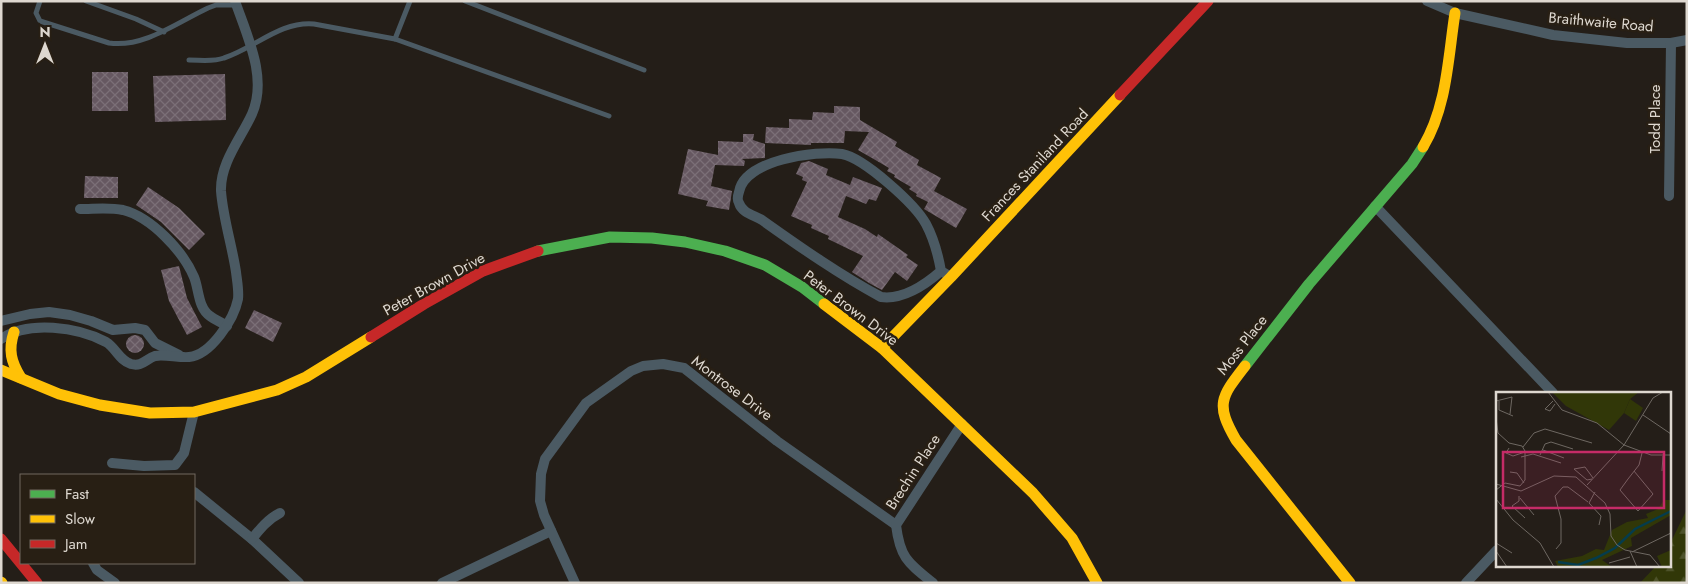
<svg xmlns="http://www.w3.org/2000/svg" width="1688" height="584" viewBox="0 0 1688 584" font-family="Jost,sans-serif">
<defs>
<pattern id="forest-firs" width="22" height="20" patternUnits="userSpaceOnUse" patternTransform="scale(1.25)"><rect width="22" height="20" fill="#313708"/><path d="M5 1l3.5 6h-7zM16 11l3.5 6h-7z" fill="#4e532b"/></pattern>
<pattern id="building-cross-hatch" width="8" height="8" patternUnits="userSpaceOnUse" patternTransform="scale(1.25)"><rect width="8" height="8" fill="#665861"/><path d="M0 0l8 8M0 8l8-8" fill="none" stroke="#7b6f77"/></pattern>
</defs>
<rect width="100%" height="100%" fill="#241e18"/>
<polygon fill="url(#forest-firs)" points="1687,509 1687,583 1640,583 1657,565 1669,565 1669,546"/>
<g fill="url(#building-cross-hatch)">
<rect x="92" y="72" width="36" height="39"/>
<polygon points="225,74 226,120 155,122 153,76"/>
<polygon points="834,106 860,107 860,120 897,142 895,146 919,160 917,165 941,178 934,191 967,209 956,228 924,209 928,202 916,196 917,194 909,189 911,187 894,177 895,175 887,171 889,168 884,165 858,150 869,132 845,131 844,143 811,143 811,145 765,143 766,127 789,128 789,119 812,120 813,112 834,113"/>
<polygon points="743,134 754,134 753,140 765,144 765,158 742,159 745,161 744,166 715,165 711,186 732,191 729,210 706,206 708,201 678,194 688,149 718,155 718,141 743,142"/>
<polygon points="809,161 828,169 826,175 850,185 853,177 882,188 876,201 869,199 866,204 846,196 838,217 865,229 877,237 878,234 908,255 906,257 918,265 907,281 895,272 882,290 869,283 852,272 863,256 828,239 829,236 811,228 812,225 791,216 807,182 802,180 803,177 796,174 801,163"/>
<polygon points="85,176 118,177 118,198 84,198"/>
<polygon points="148,187 179,208 205,234 189,250 161,222 136,205"/>
<polygon points="179,266 187,298 202,327 187,335 169,301 161,270"/>
<polygon points="254,310 282,323 273,342 245,328"/>
<circle cx="135" cy="344" r="9"/>
</g>
<g fill="none" stroke-linecap="round" stroke-linejoin="round">
<g stroke="#4b5a63" stroke-width="5">
<path d="M40,1L36,13L40,21L109,43C144,48 178,22 208,8L216,5H236"/>
<polyline points="86,1 136,19 164,32"/>
<polyline points="465,1 644,70"/>
<polyline points="395,39 410,1"/>
<path d="M189,60C201,60 213,62 224,58C255,48 280,21 314,24L395,39L609,116"/>
</g>
<g stroke="#4b5a63" stroke-width="10">
<polyline points="1427,1 1455,13 1553,35 1627,43 1671,43 1687,40"/>
<polyline points="1669,196 1671,43"/>
<polyline points="1375,206 1553,393"/>
<path d="M80,209C94,209 109,207 123,210C151,217 183,251 194,277C199,289 198,308 210,316C215,320 221,322 227,326"/>
<path d="M941,271C925,285 903,300 881,297C840,275 800,247 762,220C754,215 742,213 739,203C737,200 738,195 739,192C744,160 816,150 842,154C864,158 915,204 926,224C934,239 938,254 941,271L951,277"/>
<polyline points="1,321 30,314 49,312 70,315 91,321 113,330 135,328 145,330 155,343 179,355"/>
<path d="M1,339C28,320 78,327 106,342C116,348 119,360 131,364C142,367 146,359 155,356C164,354 179,358 189,357C211,355 234,319 238,299C239,290 237,281 236,272C232,245 223,218 221,191C220,163 241,138 252,114C268,78 247,36 235,1"/>
<polyline points="112,463 144,466 175,465 184,453 194,412"/>
<polyline points="194,492 252,539 299,583"/>
<path d="M252,539C260,529 268,519 280,513"/>
<polyline points="93,563 97,570 115,583"/>
<polyline points="442,583 551,531"/>
<polyline points="575,583 544,515 540,501 541,474 545,459 586,403 631,371 643,366 663,364 684,368 777,441 896,525"/>
<path d="M933,583C908,563 900,558 896,525L962,424"/>
<polyline points="1466,583 1497,550"/>
</g>
<g stroke="#4caf50" stroke-width="11">
<polyline points="538,251 610,237 652,238 685,242 725,251 765,265 802,287 824,304"/>
<polyline points="1245,366 1309,284 1412,164 1423,147"/>
</g>
<g stroke="#ffc107" stroke-width="11">
<path d="M1423,147C1447,107 1448,58 1455,13"/>
<polyline points="824,304 882,348 1033,493 1072,538 1097,583"/>
<path d="M14,332C8,350 11,362 21,378"/>
<polyline points="882,348 951,277 1120,95"/>
<path d="M1245,366C1221,397 1215,404 1236,440L1350,583"/>
<polyline points="1,370 59,394 100,405 150,413 194,412 277,390 306,377 371,337"/>
<polyline points="1,582 2,583"/>
</g>
<g stroke="#c62828" stroke-width="11">
<polyline points="1120,95 1208,1"/>
<polyline points="371,337 424,304 483,271 538,251"/>
<polyline points="1,539 37,583"/>
</g>
</g>
<g text-anchor="middle" dominant-baseline="central" stroke-width="5" stroke-linejoin="round" paint-order="stroke">
<g font-size="15" fill="#ded8d0" stroke="#281f14">
<text transform="translate(1601 22) rotate(5)">Braithwaite Road</text>
<text transform="translate(1655 119) rotate(-90)">Todd Place</text>
<text transform="translate(1035 165) rotate(-47)">Frances Staniland Road</text>
<text transform="translate(434 284) rotate(-29)">Peter Brown Drive</text>
<text transform="translate(851 308) rotate(37)">Peter Brown Drive</text>
<text transform="translate(1242 345) rotate(-52)">Moss Place</text>
<text transform="translate(732 388) rotate(37)">Montrose Drive</text>
<text transform="translate(913 472) rotate(-57)">Brechin Place</text>
</g>
</g>
<g transform="translate(1496 392)">
<rect width="175" height="175" fill="#241e18"/>
<path d="M134,7L147,16L140,29L128,21Z" fill="#313708"/>
<path d="M56,0H143L134,7L128,21L113,38L70,14ZM168,108H175V123L135,146L136,154L106,168L116,175H62L59,169L86,164L100,157L108,158L116,138L131,130L152,126L150,122L162,117ZM175,158V175H166L161,164Z" fill="#313708"/>
<path fill="none" stroke="#043c4d" stroke-width="2.5" d="M62,170L82,173L100,166L119,156L139,137L175,119"/>
<path fill="none" stroke="#6e6862" stroke-width="1" d="M52,0L66,18L101,31L128,53L155,63H175M0,9L16,5L14,22M3,9V18L17,24M57,9L49,17L54,19L59,12M147,23L175,42M0,26L2,41L13,51L26,54L29,59V88L24,94M27,55L38,41L49,37L96,51M13,56L10,61L17,64L29,60M47,58L68,66M44,63L49,52L55,50L77,57M25,65L37,62L65,71M138,79L157,102L142,119L124,98L132,87L143,73L146,61M166,79L167,64M14,80L21,81L28,91M96,87L91,88L78,77L89,75L97,86M0,92L25,99L58,84L80,85L109,111L114,122L115,144L121,153L129,158L154,163L164,175M91,93L128,53L157,6L167,0M0,98L9,91L24,94M99,100L93,111L105,124L103,133M23,104V109L16,114L29,126M24,106L38,123M0,107L17,128L44,151L58,175M0,151L16,161M60,157L65,151V127L59,104L67,95H72L92,110M0,159L11,175M134,159L141,175M136,160L175,141M113,171L134,165"/>
<path fill="#c52b67" fill-opacity="0.15" stroke="#c52b67" stroke-width="2.5" d="M7,60H168V116H7Z"/>
<rect width="175" height="175" fill="none" stroke="#ded8d0" stroke-width="2.5"/>
</g>
<rect width="1688" height="584" fill="none" stroke="#ded8d0" stroke-width="5"/>
<rect x="20" y="474" width="175" height="90" fill="#281f14" stroke="#71695f"/>
<rect x="30" y="490" width="25" height="8" fill="#4caf50" stroke="#71695f"/>
<text x="65" y="499" font-size="15" fill="#ded8d0">Fast</text>
<rect x="30" y="515" width="25" height="8" fill="#ffc107" stroke="#71695f"/>
<text x="65" y="524" font-size="15" fill="#ded8d0">Slow</text>
<rect x="30" y="540" width="25" height="8" fill="#c62828" stroke="#71695f"/>
<text x="65" y="549" font-size="15" fill="#ded8d0">Jam</text>
<g transform="translate(45 45)" stroke="#281f14" stroke-width="4" paint-order="stroke">
<path d="M0-4L9 19L0 12L-9 19Z" fill="#ded8d0"/>
<text y="-8" font-size="14" font-weight="bold" text-anchor="middle" fill="#ded8d0">N</text>
</g>
</svg>
